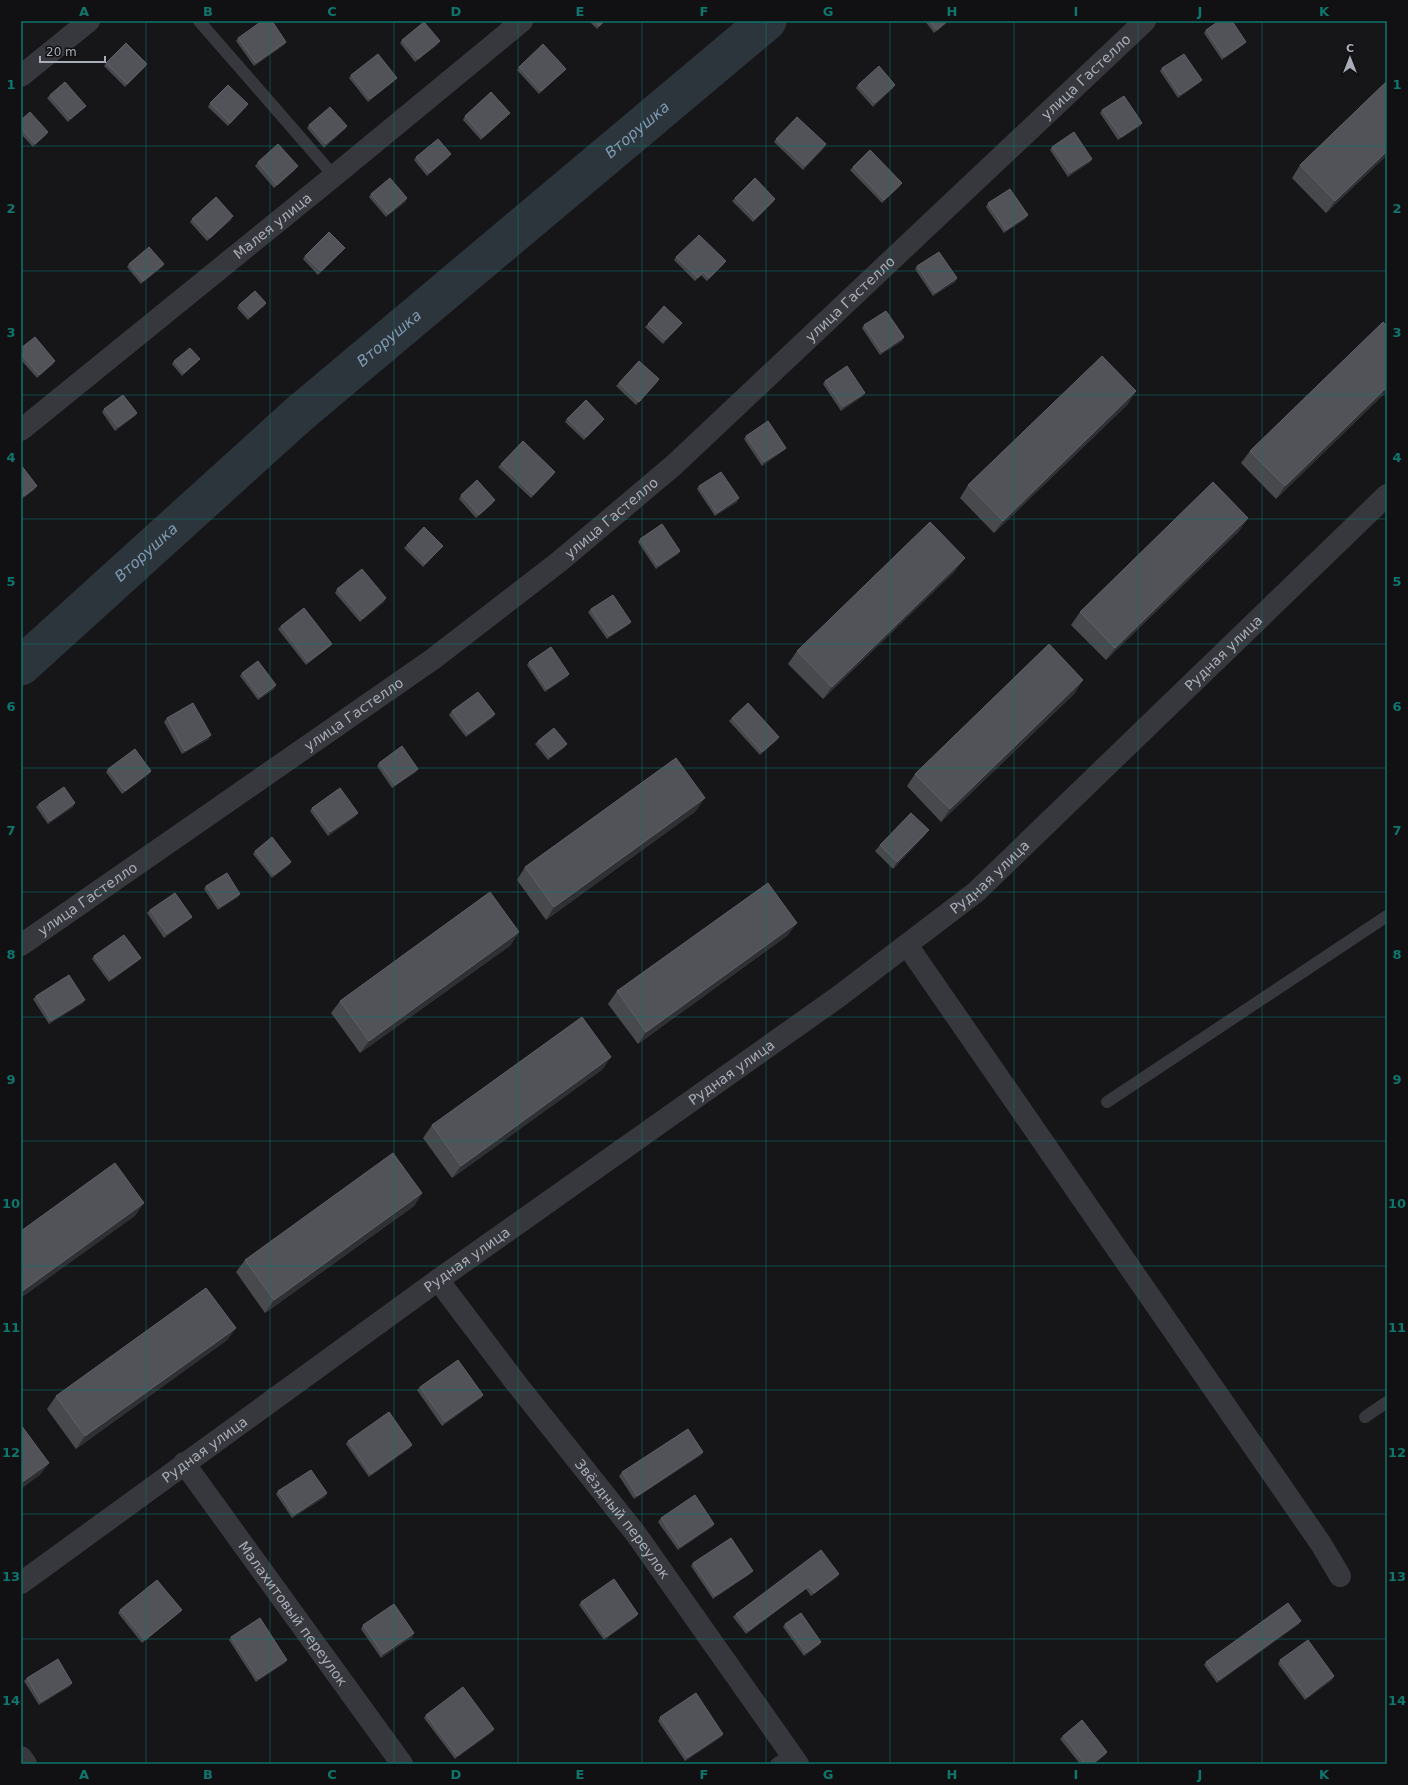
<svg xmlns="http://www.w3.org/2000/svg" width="1408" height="1785" viewBox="0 0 1408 1785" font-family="'DejaVu Sans',sans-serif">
<rect width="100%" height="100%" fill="#161618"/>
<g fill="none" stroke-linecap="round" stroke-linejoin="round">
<path stroke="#2c353c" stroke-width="39" id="s1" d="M21,666L299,414L767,21"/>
<g stroke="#37383d" stroke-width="12">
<polyline points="199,21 334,176"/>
<polyline points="1107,1102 1387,916"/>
<polyline points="1365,1417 1387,1402"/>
<polyline points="776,1764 791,1754"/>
</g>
<g stroke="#37383d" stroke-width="22">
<polyline points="21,76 89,21"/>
<path id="s2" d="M21,430L334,176L522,21"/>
<path id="s3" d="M21,945L433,659L560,561L674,465L1145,21"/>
<polyline points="907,945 1321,1544 1340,1576"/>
<path id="s4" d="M438,1280L516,1383L636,1534L798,1764"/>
<path id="s5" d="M184,1463L402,1764"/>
<path id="s6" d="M21,1583L438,1280L838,997L976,892L1387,495"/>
<polyline points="21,1757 26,1764"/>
</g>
</g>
<g fill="#47494d">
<polygon points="589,21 605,21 597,29"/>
<polygon points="925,21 949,21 934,33"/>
<polygon points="1206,30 1243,45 1222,60 1204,33"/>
<polygon points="238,38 286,42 284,45 254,66 236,41"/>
<polygon points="402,40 437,45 415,62 400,43"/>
<polygon points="106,63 145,67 125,87 104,66"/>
<polygon points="519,67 566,69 563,72 539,94 517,70"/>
<polygon points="1162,68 1199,83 1178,98 1160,71"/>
<polygon points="351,75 397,78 394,81 368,102 349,78"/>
<polygon points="1387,81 1387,155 1326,213 1292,178 1300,165"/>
<polygon points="858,85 893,88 873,107 856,88"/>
<polygon points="50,95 86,106 83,109 68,122 47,98"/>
<polygon points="210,103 248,104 246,107 228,126 208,107"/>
<polygon points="1102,110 1142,123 1140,126 1118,140 1100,113"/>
<polygon points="510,113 507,116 481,140 463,120 465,116"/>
<polygon points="21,120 48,132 46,135 33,147 21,134"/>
<polygon points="309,125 347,126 345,129 324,148 307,128"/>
<polygon points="776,139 826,144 824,148 803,170 774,142"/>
<polygon points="1052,147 1092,159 1090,162 1068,177 1050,150"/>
<polygon points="416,157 448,158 427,176 414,160"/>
<polygon points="258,162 295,170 274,188 255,166"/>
<polygon points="853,167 900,186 882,203 850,170"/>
<polygon points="371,194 407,198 405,202 386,217 369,197"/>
<polygon points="735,198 775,199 773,202 753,222 732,201"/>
<polygon points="988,203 1028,215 1025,219 1004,233 986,207"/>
<polygon points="192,219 231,220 207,241 190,222"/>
<polygon points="345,248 318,275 303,259 305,256"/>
<polygon points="676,257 726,261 723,265 707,281 701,275 695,281 674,260"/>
<polygon points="129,264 164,264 162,267 141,284 127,267"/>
<polygon points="917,266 957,278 955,282 933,296 915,269"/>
<polygon points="266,303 264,306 248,320 237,308 239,305"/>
<polygon points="682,323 663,344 645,327 648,324"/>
<polygon points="864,325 904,337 902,341 880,355 862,328"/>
<polygon points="21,348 53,364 37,378 21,360"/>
<polygon points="174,361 197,362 182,376 172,364"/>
<polygon points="659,379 636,405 616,386 619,383"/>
<polygon points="825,381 863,396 841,411 823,384"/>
<polygon points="1387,391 1276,499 1241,463 1250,451"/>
<polygon points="1128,404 994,533 960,498 968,485"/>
<polygon points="104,409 137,413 135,416 115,431 102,412"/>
<polygon points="567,419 604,419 602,422 584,440 565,422"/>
<polygon points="746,436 786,448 783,451 762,466 744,439"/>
<polygon points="501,464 555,472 553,475 531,498 498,467"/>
<polygon points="21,465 35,489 22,499 21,498"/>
<polygon points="699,486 737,502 715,516 697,489"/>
<polygon points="461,495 493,503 476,518 459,499"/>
<polygon points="1248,518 1239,531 1106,660 1071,625 1080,612"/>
<polygon points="640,539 680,551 678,554 656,569 638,542"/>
<polygon points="407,545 440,549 423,567 404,548"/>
<polygon points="956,570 823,699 788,664 797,651"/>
<polygon points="337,589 384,602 360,622 335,593"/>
<polygon points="591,609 631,622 628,625 607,639 588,612"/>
<polygon points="281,626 332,644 329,647 306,665 278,629"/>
<polygon points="529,662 569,674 567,677 545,692 527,665"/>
<polygon points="242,673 274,689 258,700 240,676"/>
<polygon points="1075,693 941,822 907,786 915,774"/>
<polygon points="452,711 495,714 492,718 466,737 449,715"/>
<polygon points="167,718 209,739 182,754 164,722"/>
<polygon points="732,718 777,740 760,755 729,721"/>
<polygon points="538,741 565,747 548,760 535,744"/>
<polygon points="379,763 416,772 392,788 377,766"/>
<polygon points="108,769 151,771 149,774 122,794 106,772"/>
<polygon points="39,804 73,807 48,824 36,807"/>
<polygon points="312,808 356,816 328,836 310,811"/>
<polygon points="696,811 546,920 517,880 525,867"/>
<polygon points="929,830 924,836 893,869 875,851 880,845"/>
<polygon points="255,851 291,862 289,865 272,878 253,854"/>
<polygon points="206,886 238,897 218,910 204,889"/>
<polygon points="150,910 192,917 189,920 164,938 147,913"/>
<polygon points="788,935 638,1044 608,1004 617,991"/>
<polygon points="511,945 360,1053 331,1013 340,1001"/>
<polygon points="94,956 138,961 109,982 92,959"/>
<polygon points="36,996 83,1003 49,1024 33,999"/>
<polygon points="603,1069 452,1178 423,1138 432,1125"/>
<polygon points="422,1193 414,1206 265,1313 236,1272 245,1260"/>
<polygon points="236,1328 227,1340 76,1449 47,1409 56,1396"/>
<polygon points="420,1387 483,1395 481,1398 442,1426 417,1390"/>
<polygon points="348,1441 410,1448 369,1477 346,1444"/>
<polygon points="703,1452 701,1455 634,1499 619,1476 622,1472"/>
<polygon points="278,1491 325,1497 292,1518 276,1494"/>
<polygon points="661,1518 714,1524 712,1527 678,1550 658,1522"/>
<polygon points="693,1563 750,1574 713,1599 691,1566"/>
<polygon points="839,1574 837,1577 811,1596 806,1589 746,1634 733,1617 736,1614"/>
<polygon points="581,1602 636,1617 604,1640 579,1605"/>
<polygon points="120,1610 179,1613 142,1643 118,1613"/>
<polygon points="785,1624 821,1642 819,1645 804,1656 783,1627"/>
<polygon points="1299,1624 1217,1683 1204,1665 1206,1662"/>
<polygon points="363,1625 414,1633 412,1637 381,1658 361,1629"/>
<polygon points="231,1637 285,1663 256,1682 229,1640"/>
<polygon points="1280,1660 1334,1676 1332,1680 1305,1700 1278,1664"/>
<polygon points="27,1678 70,1686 39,1705 24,1681"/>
<polygon points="426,1715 494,1729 492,1732 455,1759 424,1718"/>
<polygon points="660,1717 723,1734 721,1737 685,1761 658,1721"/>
<polygon points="1063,1736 1107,1752 1105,1755 1094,1764 1080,1764 1060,1739"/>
</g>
<g fill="#2f3033">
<polygon points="604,21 605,21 597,29 599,26"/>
<polygon points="947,21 949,21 934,33 937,30"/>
<polygon points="440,41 437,45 415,62 418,59"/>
<polygon points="286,42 284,45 254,66 256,63"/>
<polygon points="1246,42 1243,45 1222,60 1224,57"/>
<polygon points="147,64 145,67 125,87 127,84"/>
<polygon points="566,69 563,72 539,94 541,91"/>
<polygon points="397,78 394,81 368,102 370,99"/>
<polygon points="1202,80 1199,83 1178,98 1180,95"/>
<polygon points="895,85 893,88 873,107 875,103"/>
<polygon points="248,104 246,107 228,126 230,123"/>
<polygon points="86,106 83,109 68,122 70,119"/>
<polygon points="510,113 507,116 481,140 483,137"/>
<polygon points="1142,123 1140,126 1118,140 1121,137"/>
<polygon points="347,126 345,129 324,148 326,144"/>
<polygon points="48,132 46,135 33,147 35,144"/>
<polygon points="826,144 824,148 803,170 805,166"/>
<polygon points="1387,151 1387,155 1326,213 1335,201"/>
<polygon points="451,154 448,158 427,176 429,173"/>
<polygon points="1092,159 1090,162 1068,177 1070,173"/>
<polygon points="298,166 295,170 274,188 277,185"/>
<polygon points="902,183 900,186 882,203 884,200"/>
<polygon points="407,198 405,202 386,217 388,214"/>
<polygon points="775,199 773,202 753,222 755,219"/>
<polygon points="1028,215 1025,219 1004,233 1006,230"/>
<polygon points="233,216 231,220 207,241 210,238"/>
<polygon points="345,248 318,275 321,271"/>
<polygon points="726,261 723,265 707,281 709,278"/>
<polygon points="164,264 162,267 141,284 143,281"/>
<polygon points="957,278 955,282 933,296 935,293"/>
<polygon points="266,303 264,306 248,320 250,317"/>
<polygon points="682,323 680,326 663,344 665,340"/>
<polygon points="904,337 902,341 880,355 882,352"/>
<polygon points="200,359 197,362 182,376 184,373"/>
<polygon points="55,361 53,364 37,378 39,375"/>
<polygon points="659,379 657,383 636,405 639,402"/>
<polygon points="1387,387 1387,391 1276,499 1285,486"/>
<polygon points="1136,391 1128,404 994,533 1003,521"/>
<polygon points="865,393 863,396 841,411 843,407"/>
<polygon points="137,413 135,416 115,431 118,427"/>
<polygon points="604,419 602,422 584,440 586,437"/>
<polygon points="786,448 783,451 762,466 764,462"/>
<polygon points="555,472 553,475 531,498 533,495"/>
<polygon points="37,486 35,489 22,499 24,496"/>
<polygon points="739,498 737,502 715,516 717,513"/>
<polygon points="495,500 493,503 476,518 479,515"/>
<polygon points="1248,518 1239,531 1106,660 1115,648"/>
<polygon points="680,551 678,554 656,569 658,566"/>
<polygon points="965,558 956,570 823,699 832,687"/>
<polygon points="386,598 384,602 360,622 362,619"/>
<polygon points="631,622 628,625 607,639 609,636"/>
<polygon points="332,644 329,647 306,665 308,662"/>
<polygon points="569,674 567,677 545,692 547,689"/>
<polygon points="1083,680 1075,693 941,822 950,809"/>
<polygon points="276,685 274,689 258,700 260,697"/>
<polygon points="495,714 492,718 466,737 468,734"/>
<polygon points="211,735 209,739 182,754 185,751"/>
<polygon points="779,737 777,740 760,755 762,752"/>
<polygon points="567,744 565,747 548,760 550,757"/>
<polygon points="418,769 416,772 392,788 395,785"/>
<polygon points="151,771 149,774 122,794 125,791"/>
<polygon points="705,798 696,811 546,920 554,907"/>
<polygon points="75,803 73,807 48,824 50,821"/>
<polygon points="358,813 356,816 328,836 330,832"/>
<polygon points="929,830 924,836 893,869 897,862"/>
<polygon points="291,862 289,865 272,878 274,875"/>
<polygon points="240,894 238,897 218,910 220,907"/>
<polygon points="192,917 189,920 164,938 167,934"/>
<polygon points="797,923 788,935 638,1044 646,1032"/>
<polygon points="519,932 511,945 360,1053 369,1041"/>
<polygon points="141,958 138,961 109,982 111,979"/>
<polygon points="85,1000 83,1003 49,1024 51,1021"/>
<polygon points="611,1057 603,1069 452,1178 461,1166"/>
<polygon points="422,1193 414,1206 265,1313 274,1300"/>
<polygon points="144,1203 135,1216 21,1298 21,1292"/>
<polygon points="236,1328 227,1340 76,1449 85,1436"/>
<polygon points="483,1395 481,1398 442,1426 445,1422"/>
<polygon points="412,1445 410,1448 369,1477 371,1474"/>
<polygon points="703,1452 701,1455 634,1499 637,1496"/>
<polygon points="49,1463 40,1475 21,1489 21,1483"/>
<polygon points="327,1493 325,1497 292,1518 294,1515"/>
<polygon points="714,1524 712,1527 678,1550 680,1547"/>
<polygon points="753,1571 750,1574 713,1599 715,1596"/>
<polygon points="839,1574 837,1577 811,1596 814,1593"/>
<polygon points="809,1586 806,1589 746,1634 748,1631"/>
<polygon points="182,1610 179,1613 142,1643 145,1640"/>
<polygon points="638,1614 636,1617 604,1640 606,1637"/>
<polygon points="1301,1621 1299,1624 1217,1683 1219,1680"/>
<polygon points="414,1633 412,1637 381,1658 383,1654"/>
<polygon points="821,1642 819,1645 804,1656 806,1653"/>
<polygon points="287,1660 285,1663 256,1682 258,1679"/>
<polygon points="1334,1676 1332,1680 1305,1700 1307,1697"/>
<polygon points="72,1683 70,1686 39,1705 41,1702"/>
<polygon points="494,1729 492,1732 455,1759 457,1756"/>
<polygon points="723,1734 721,1737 685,1761 687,1758"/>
<polygon points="1107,1752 1105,1755 1094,1764 1092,1764"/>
</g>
<g fill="#525359" stroke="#5f6168">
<polygon points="262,21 272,21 286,42 256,63 238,38"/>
<polygon points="595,21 604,21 599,26"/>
<polygon points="929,21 947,21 937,30"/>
<polygon points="1219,21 1232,21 1246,42 1224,57 1206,30"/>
<polygon points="424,22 440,41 418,59 402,40"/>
<polygon points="126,43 147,64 127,84 106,63"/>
<polygon points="543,44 566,69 541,91 519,67"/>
<polygon points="378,54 397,78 370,99 351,75"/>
<polygon points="1184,54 1202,80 1180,95 1162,68"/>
<polygon points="879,66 895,85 875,103 858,85"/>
<polygon points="1387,81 1387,151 1335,201 1300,165"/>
<polygon points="65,82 86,106 70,119 50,95"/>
<polygon points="228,85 248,104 230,123 210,103"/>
<polygon points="491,92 510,113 483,137 465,116"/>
<polygon points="1124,96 1142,123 1121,137 1102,110"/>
<polygon points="330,107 347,126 326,144 309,125"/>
<polygon points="30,112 48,132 35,144 21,128 21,120"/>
<polygon points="797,117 826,144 805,166 776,139"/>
<polygon points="1074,132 1092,159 1070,173 1052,147"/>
<polygon points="438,139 451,154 429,173 416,157"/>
<polygon points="278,144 298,166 277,185 258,162"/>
<polygon points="870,150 902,183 884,200 853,167"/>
<polygon points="390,178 407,198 388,214 371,194"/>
<polygon points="755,178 775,199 755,219 735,198"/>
<polygon points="1010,189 1028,215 1006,230 988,203"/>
<polygon points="216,197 233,216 210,238 192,219"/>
<polygon points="329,232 345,248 321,271 305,256"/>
<polygon points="699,235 726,261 709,278 703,272 698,278 676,257"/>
<polygon points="149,247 164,264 143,281 129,264"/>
<polygon points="939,252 957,278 935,293 917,266"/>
<polygon points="255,291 266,303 250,317 239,305"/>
<polygon points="664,306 682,323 665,340 648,324"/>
<polygon points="886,311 904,337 882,352 864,325"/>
<polygon points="1383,322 1387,326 1387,387 1285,486 1250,451"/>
<polygon points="35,337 55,361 39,375 21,354 21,348"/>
<polygon points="190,348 200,359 184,373 174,361"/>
<polygon points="1102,356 1136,391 1003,521 968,485"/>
<polygon points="639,361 659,379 639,402 619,383"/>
<polygon points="847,366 865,393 843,407 825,381"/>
<polygon points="123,395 137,413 118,427 104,409"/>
<polygon points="586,400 604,419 586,437 567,419"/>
<polygon points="768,421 786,448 764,462 746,436"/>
<polygon points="523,441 555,472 533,495 501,464"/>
<polygon points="21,465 37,486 24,496 21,492"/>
<polygon points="721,472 739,498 717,513 699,486"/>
<polygon points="477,480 495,500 479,515 461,495"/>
<polygon points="1213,482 1248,518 1115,648 1080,612"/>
<polygon points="930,522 965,558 832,687 797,651"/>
<polygon points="662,524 680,551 658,566 640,539"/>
<polygon points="424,527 443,546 425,564 407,545"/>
<polygon points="362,569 386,598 362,619 337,589"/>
<polygon points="613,595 631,622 609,636 591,609"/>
<polygon points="304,608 332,644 308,662 281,626"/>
<polygon points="1049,644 1083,680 950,809 915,774"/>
<polygon points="551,647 569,674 547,689 529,662"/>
<polygon points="258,661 276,685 260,697 242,673"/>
<polygon points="478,692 495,714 468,734 452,711"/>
<polygon points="193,703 211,735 185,751 167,718"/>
<polygon points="748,703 779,737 762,752 732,718"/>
<polygon points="554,728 567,744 550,757 538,741"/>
<polygon points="402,746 418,769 395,785 379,763"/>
<polygon points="135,749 151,771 125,791 108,769"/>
<polygon points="676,758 705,798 554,907 525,867"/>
<polygon points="64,787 75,803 50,821 39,804"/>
<polygon points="340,788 358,813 330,832 312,808"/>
<polygon points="911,813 929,830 897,862 880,845"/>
<polygon points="272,837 291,862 274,875 255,851"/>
<polygon points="227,873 240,894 220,907 206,886"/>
<polygon points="768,883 797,923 646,1032 617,991"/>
<polygon points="490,892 519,932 369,1041 340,1001"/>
<polygon points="175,893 192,917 167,934 150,910"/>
<polygon points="124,935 141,958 111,979 94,956"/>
<polygon points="69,975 85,1000 51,1021 36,996"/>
<polygon points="582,1017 611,1057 461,1166 432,1125"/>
<polygon points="393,1153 422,1193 274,1300 245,1260"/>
<polygon points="115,1163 144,1203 21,1292 21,1231"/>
<polygon points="206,1288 236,1328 85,1436 56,1396"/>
<polygon points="458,1360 483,1395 445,1422 420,1387"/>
<polygon points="389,1412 412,1445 371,1474 348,1441"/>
<polygon points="21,1425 49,1463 21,1483"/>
<polygon points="688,1429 703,1452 637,1496 622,1472"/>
<polygon points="311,1470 327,1493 294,1515 278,1491"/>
<polygon points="695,1495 714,1524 680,1547 661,1518"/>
<polygon points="731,1538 753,1571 715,1596 693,1563"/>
<polygon points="821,1550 839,1574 814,1593 809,1586 748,1631 736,1614"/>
<polygon points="614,1579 638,1614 606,1637 581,1602"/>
<polygon points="157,1580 182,1610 145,1640 120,1610"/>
<polygon points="1288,1603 1301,1621 1219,1680 1206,1662"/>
<polygon points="394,1604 414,1633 383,1654 363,1625"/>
<polygon points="801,1613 821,1642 806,1653 785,1624"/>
<polygon points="260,1618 287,1660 258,1679 231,1637"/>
<polygon points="1308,1640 1334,1676 1307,1697 1280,1660"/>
<polygon points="58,1659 72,1683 41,1702 27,1678"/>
<polygon points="463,1687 494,1729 457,1756 426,1715"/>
<polygon points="696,1693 723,1734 687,1758 660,1717"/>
<polygon points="1082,1720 1107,1752 1092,1764 1085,1764 1063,1736"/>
</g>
<path fill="none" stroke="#0f766e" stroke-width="1" stroke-opacity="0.55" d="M146,21V1764M270,21V1764M394,21V1764M518,21V1764M642,21V1764M766,21V1764M890,21V1764M1014,21V1764M1138,21V1764M1262,21V1764M21,146H1387M21,271H1387M21,395H1387M21,519H1387M21,644H1387M21,768H1387M21,892H1387M21,1017H1387M21,1141H1387M21,1266H1387M21,1390H1387M21,1514H1387M21,1639H1387"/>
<g text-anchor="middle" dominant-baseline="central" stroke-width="3.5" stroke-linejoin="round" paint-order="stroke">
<g font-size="14" fill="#a8adb8" stroke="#111113">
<text stroke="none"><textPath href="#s3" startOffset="1377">улица Гастелло</textPath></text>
<text stroke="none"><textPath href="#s2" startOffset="324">Малея улица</textPath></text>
<text stroke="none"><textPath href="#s3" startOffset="1053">улица Гастелло</textPath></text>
<text stroke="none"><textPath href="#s3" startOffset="729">улица Гастелло</textPath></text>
<text stroke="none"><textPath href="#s6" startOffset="1523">Рудная улица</textPath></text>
<text stroke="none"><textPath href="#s3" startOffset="405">улица Гастелло</textPath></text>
<text stroke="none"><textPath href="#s6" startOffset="1199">Рудная улица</textPath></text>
<text stroke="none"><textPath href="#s3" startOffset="81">улица Гастелло</textPath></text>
<text stroke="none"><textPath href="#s6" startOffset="875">Рудная улица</textPath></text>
<text stroke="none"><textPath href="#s6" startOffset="551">Рудная улица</textPath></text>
<text stroke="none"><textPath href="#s6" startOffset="227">Рудная улица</textPath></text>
<text stroke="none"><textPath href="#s4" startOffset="302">Звёздный переулок</textPath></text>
<text stroke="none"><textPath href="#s5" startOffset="186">Малахитовый переулок</textPath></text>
</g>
<g font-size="15" font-style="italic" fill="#7f9bb3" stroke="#111113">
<text stroke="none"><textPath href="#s1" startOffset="817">Вторушка</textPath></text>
<text stroke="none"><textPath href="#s1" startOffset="493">Вторушка</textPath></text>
<text stroke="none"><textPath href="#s1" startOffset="169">Вторушка</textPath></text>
</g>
</g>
<rect width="1408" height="1785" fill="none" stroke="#111113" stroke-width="44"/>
<g transform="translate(1350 58)" stroke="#111113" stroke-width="3" paint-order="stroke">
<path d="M0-3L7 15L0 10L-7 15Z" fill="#a8adb8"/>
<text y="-6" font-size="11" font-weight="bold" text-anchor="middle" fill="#a8adb8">С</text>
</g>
<path d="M40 56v6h65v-6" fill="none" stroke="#a8adb8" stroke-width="2"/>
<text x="46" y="56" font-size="12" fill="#a8adb8" stroke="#111113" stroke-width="3" paint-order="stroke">20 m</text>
<rect x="22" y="22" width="1364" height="1741" fill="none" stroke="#0f766e" stroke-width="1.5"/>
<g font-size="13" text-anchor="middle" font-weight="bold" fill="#0f766e">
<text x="84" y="16">A</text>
<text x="208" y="16">B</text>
<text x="332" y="16">C</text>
<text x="456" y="16">D</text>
<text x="580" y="16">E</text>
<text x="704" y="16">F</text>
<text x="828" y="16">G</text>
<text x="952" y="16">H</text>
<text x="1076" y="16">I</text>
<text x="1200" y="16">J</text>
<text x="1324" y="16">K</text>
<text x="11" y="89">1</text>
<text x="1397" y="89">1</text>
<text x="11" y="213">2</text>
<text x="1397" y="213">2</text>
<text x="11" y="337">3</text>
<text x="1397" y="337">3</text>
<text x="11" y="462">4</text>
<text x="1397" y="462">4</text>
<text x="11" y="586">5</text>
<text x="1397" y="586">5</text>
<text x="11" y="711">6</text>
<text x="1397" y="711">6</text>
<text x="11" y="835">7</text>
<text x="1397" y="835">7</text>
<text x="11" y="959">8</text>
<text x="1397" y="959">8</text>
<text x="11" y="1084">9</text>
<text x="1397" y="1084">9</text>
<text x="11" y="1208">10</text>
<text x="1397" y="1208">10</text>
<text x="11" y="1332">11</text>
<text x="1397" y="1332">11</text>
<text x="11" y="1457">12</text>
<text x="1397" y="1457">12</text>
<text x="11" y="1581">13</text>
<text x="1397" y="1581">13</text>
<text x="11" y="1705">14</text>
<text x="1397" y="1705">14</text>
<text x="84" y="1779">A</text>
<text x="208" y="1779">B</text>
<text x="332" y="1779">C</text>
<text x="456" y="1779">D</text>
<text x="580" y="1779">E</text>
<text x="704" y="1779">F</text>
<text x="828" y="1779">G</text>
<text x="952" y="1779">H</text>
<text x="1076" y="1779">I</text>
<text x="1200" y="1779">J</text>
<text x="1324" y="1779">K</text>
</g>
</svg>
